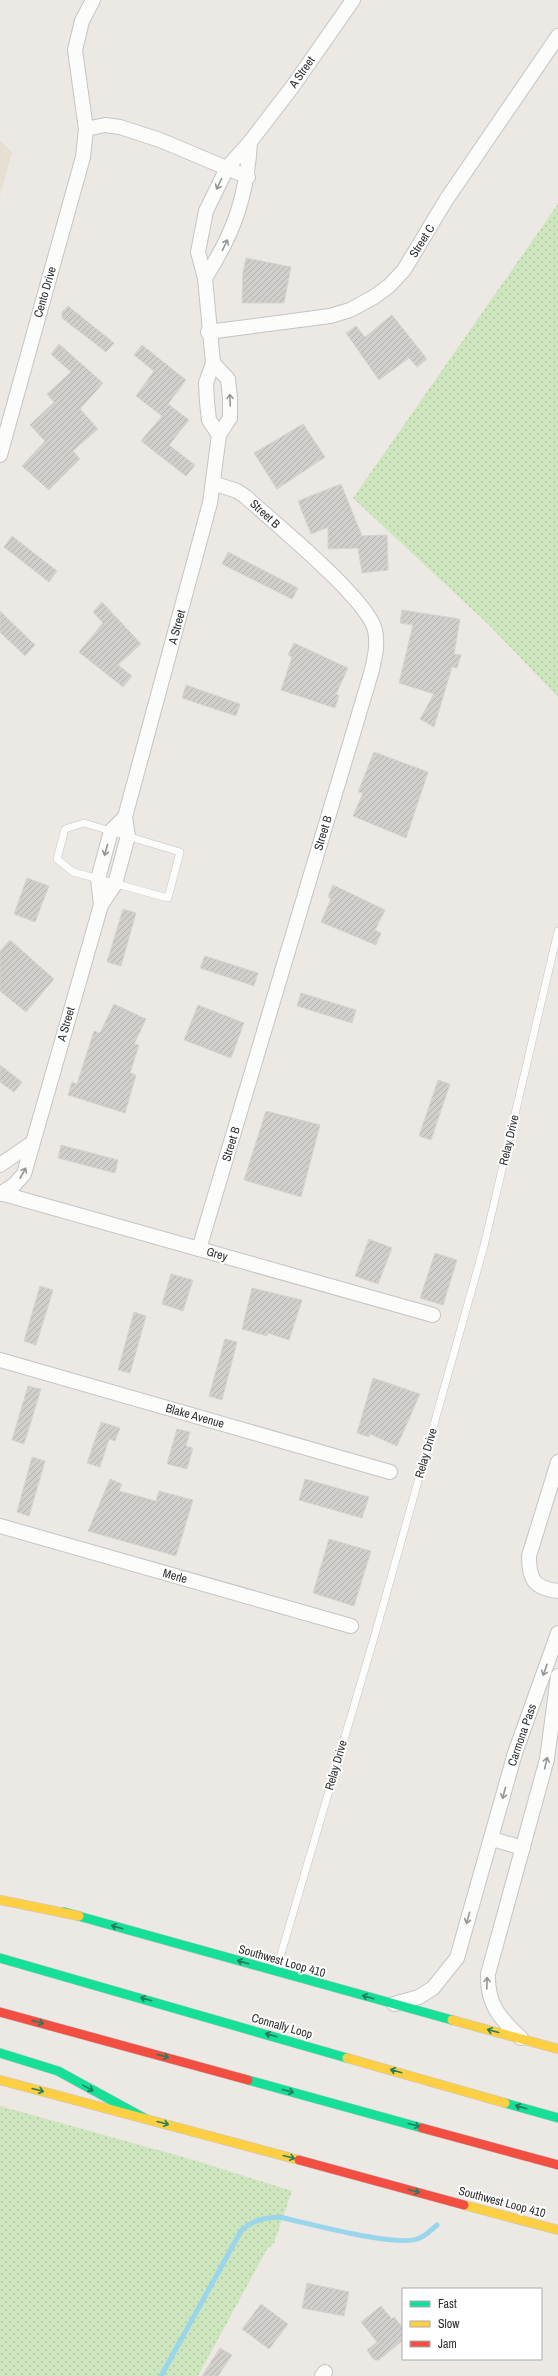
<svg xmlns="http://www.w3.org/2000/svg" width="558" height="2376" viewBox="0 0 558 2376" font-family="'Archivo Narrow',sans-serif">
<defs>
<pattern id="grass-dots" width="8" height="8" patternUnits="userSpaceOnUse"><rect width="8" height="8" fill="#cee6be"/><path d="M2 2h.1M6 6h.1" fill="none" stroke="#b1c6a4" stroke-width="1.8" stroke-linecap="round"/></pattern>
<pattern id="building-hatch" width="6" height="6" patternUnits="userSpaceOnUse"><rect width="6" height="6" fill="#d1cecb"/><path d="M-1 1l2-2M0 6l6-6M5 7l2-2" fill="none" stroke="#b4b1af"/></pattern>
</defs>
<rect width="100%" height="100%" fill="#ece8e4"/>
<polygon fill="#e6e0d3" points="0,140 12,152 0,196"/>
<g fill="url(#grass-dots)">
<polygon points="558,204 558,697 489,625 353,498"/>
<polygon points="0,2106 197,2161 292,2191 274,2243 267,2249 198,2376 0,2376"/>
</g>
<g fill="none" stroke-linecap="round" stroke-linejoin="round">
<path stroke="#99d6ec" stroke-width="5" d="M161,2376L241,2231C252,2220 264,2218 279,2217C308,2223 393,2247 417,2239C425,2237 431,2230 437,2225"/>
</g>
<g fill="url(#building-hatch)" stroke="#d7d4d0">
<polygon points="246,258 291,267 284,303 242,303 243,272"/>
<polygon points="68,306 114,343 106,352 62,318 62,312"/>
<polygon points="392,315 427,359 417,367 409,358 379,380 346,333 356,326 365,337"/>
<polygon points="59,344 103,383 80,409 98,429 73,451 80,459 49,490 22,466 45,441 30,425 54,402 47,394 71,372 51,354"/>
<polygon points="142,345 186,380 168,404 189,420 169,445 195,465 186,476 141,441 162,416 136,396 154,371 134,355"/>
<polygon points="303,424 325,457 277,489 254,453"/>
<polygon points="341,484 362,536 387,535 388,570 362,573 358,548 328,549 328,527 311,534 298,501"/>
<polygon points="12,536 57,571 49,582 4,547"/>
<polygon points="228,552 298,588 292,599 222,564"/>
<polygon points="102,602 141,644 118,665 132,676 123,687 79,652 103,623 93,612"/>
<polygon points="402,610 460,619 454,654 461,655 457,668 452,667 434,727 420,719 434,694 399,683 413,625 400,623"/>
<polygon points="0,611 35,645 25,656 0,632"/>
<polygon points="294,643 348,668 336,694 339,696 335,708 281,690 292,657 288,655"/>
<polygon points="186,685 240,704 236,716 182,698"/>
<polygon points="374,752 428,772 406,838 353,816 363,793 358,792"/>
<polygon points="27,878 49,886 35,922 14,914"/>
<polygon points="333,885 385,910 375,930 381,933 376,945 321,922 331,899 328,897"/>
<polygon points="123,909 136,913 121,966 107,962"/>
<polygon points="10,940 54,979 26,1012 0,991 0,951"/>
<polygon points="205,956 258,973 254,986 200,968"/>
<polygon points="301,993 356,1010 352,1023 297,1006"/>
<polygon points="114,1004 146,1019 134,1044 139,1045 130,1073 136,1075 125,1113 68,1095 72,1082 77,1084 94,1031 100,1033"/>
<polygon points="198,1005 244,1023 231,1058 184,1040"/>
<polygon points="0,1065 22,1082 14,1092 0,1082"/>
<polygon points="438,1080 450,1084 431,1140 419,1136"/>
<polygon points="266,1111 320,1125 301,1197 244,1180"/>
<polygon points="61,1145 118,1160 115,1173 58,1158"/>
<polygon points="369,1239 392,1248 378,1284 355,1276"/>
<polygon points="435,1253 457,1260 443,1305 420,1298"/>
<polygon points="171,1274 193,1280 183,1311 162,1304"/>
<polygon points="40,1286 53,1290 36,1345 24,1341"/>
<polygon points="252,1288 302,1300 289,1340 268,1333 267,1336 242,1329"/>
<polygon points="134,1312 146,1316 130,1373 118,1370"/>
<polygon points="225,1339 237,1342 222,1400 209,1396"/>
<polygon points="373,1378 420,1394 397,1446 370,1434 369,1437 357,1433"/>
<polygon points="28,1386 41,1389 24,1444 12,1440"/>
<polygon points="101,1422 120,1428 115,1441 109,1439 100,1467 87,1463"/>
<polygon points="177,1429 190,1432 186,1446 193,1448 187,1469 167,1464"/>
<polygon points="32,1457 45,1461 29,1516 17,1512"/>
<polygon points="110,1479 122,1484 119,1491 156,1501 159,1491 193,1500 176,1556 88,1531"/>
<polygon points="305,1479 369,1497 362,1518 299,1500"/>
<polygon points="329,1539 371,1551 354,1606 313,1593"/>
<polygon points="307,2283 349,2292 344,2316 302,2308"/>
<polygon points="261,2304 288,2324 269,2349 242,2329"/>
<polygon points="381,2306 392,2319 394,2317 403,2328 403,2340 379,2360 374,2360 367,2350 377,2342 361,2322"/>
<polygon points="220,2348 232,2355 218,2376 202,2376"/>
</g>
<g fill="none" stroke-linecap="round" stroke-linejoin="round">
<g stroke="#c5c4c5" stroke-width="8">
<g id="lane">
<polygon points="84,823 180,852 168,898 73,872 57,859 65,829"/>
<polyline points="276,1971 376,1631 484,1246 558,931"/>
</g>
</g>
<g stroke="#c5c4c5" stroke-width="16">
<g id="street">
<polyline points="86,129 105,125 120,127 160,140 248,177"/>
<path d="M205,278C234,233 247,196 250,142"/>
<polyline points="208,332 330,316 350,310 374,297 389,286 404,270 446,200 558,36"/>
<polyline points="219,435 209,420 207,402 206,383 213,363 205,278 198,252 206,211 227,168 250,142 293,86 353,0"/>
<polyline points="0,455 83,157 86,129 75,50 82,21 93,0"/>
<polyline points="101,905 98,879 111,831 125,817"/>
<polyline points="0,1165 32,1143"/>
<polyline points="0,1193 433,1315"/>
<polyline points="0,1194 14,1185 24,1174 101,905 115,884 128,836 125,817 210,503 219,435 230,418 230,398 228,379 213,363"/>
<path d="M199,1249L372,670C375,656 378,644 375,630C367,598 274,523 246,497L237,491L213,483"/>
<polyline points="0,1360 390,1472"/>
<path d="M558,1462L529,1556C529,1580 534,1588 558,1591"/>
<polyline points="0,1526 351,1626"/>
<polyline points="492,1839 523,1848"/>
<polyline points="394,2004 419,1997 433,1988 457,1958 515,1753 558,1633"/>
<path d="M521,2038C499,2018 487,2004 488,1974L547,1759L558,1676"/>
<polyline points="322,2376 325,2372"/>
</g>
</g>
<g stroke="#c5c4c5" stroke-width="10">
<g id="fast">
<polyline points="64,1912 452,2020"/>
<polyline points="0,1958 347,2058"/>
<polyline points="0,2053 58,2071 144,2118"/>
<polyline points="248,2080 422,2128"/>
<polyline points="505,2103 558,2118"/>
</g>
</g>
<g stroke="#c5c4c5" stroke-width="10">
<g id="slow">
<polyline points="0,1900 79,1916"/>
<polyline points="452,2020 558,2049"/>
<polyline points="347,2058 505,2103"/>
<polyline points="0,2080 299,2160"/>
<polyline points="464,2205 558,2230"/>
</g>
</g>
<g stroke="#c5c4c5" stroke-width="10">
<g id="jam">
<polyline points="0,2012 248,2080"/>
<polyline points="422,2128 558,2165"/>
<polyline points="299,2160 464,2205"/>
</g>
</g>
<use href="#lane" stroke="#fcfcfb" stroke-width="7"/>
<use href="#street" stroke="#fcfcfb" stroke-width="14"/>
<use href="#fast" stroke="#16e098" stroke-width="9"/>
<use href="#slow" stroke="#ffcf43" stroke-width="9"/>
<use href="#jam" stroke="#f24e42" stroke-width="9"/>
</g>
<defs><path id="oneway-shaft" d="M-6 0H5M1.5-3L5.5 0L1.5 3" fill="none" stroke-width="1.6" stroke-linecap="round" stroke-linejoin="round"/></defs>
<g stroke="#959594">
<use href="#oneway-shaft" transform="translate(219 184) rotate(116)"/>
<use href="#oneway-shaft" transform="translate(225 245) rotate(-64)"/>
<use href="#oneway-shaft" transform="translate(230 400) rotate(-93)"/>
<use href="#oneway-shaft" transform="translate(106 850) rotate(105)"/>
<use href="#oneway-shaft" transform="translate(23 1173) rotate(-61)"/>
<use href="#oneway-shaft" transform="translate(545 1670) rotate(110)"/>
<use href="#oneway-shaft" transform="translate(546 1763) rotate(-77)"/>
<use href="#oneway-shaft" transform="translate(504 1793) rotate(105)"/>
<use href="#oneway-shaft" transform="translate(468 1918) rotate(106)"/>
<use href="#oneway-shaft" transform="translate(487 1983) rotate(-88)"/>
</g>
<g stroke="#237e5e">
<use href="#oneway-shaft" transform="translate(117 1927) rotate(-164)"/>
<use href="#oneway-shaft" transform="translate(243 1962) rotate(-164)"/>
<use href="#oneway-shaft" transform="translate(368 1997) rotate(-164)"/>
<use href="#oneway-shaft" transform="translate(146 1999) rotate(-164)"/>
<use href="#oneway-shaft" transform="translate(38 2022) rotate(15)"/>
<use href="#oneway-shaft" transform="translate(493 2031) rotate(-165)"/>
<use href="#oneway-shaft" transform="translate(271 2035) rotate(-164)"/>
<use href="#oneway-shaft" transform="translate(163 2056) rotate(15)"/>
<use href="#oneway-shaft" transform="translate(396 2071) rotate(-164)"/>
<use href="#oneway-shaft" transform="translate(88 2088) rotate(29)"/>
<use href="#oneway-shaft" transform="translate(38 2090) rotate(15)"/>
<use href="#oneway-shaft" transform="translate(288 2091) rotate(15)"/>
<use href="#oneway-shaft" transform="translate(521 2107) rotate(-164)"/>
<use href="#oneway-shaft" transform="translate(163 2123) rotate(15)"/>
<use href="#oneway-shaft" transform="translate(414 2125) rotate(15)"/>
<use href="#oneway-shaft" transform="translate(289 2157) rotate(15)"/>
<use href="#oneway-shaft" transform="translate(414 2191) rotate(15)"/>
</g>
<g text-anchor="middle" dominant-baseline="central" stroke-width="4" stroke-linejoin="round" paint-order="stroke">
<g font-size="12" fill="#2e2e2e" stroke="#fff">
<text transform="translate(302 72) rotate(-55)">A Street</text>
<text transform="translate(422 241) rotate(-58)">Street C</text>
<text transform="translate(45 292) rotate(-74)">Cento Drive</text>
<text transform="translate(265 514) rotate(43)">Street B</text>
<text transform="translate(177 627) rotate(-75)">A Street</text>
<text transform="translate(323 833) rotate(-73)">Street B</text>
<text transform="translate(66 1024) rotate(-74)">A Street</text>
<text transform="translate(509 1140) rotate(-77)">Relay Drive</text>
<text transform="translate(231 1144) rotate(-73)">Street B</text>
<text transform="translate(217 1254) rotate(16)">Grey</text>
<text transform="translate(195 1416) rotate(16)">Blake Avenue</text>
<text transform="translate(426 1453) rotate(-74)">Relay Drive</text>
<text transform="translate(175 1576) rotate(16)">Merle</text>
<text transform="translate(522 1735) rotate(-71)">Carmona Pass</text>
<text transform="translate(336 1765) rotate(-74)">Relay Drive</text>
<text transform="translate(282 1961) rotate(16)">Southwest Loop 410</text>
<text transform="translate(282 2026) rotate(16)">Connally Loop</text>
<text transform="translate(502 2202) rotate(15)">Southwest Loop 410</text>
</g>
</g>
<rect x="402" y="2288" width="140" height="72" fill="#ffffff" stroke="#ababab"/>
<rect x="410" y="2301" width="20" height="6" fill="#16e098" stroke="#ababab"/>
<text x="438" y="2308" font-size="12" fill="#2e2e2e">Fast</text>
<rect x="410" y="2321" width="20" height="6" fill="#ffcf43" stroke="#ababab"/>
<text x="438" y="2328" font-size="12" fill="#2e2e2e">Slow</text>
<rect x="410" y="2341" width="20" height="6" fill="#f24e42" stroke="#ababab"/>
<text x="438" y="2348" font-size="12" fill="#2e2e2e">Jam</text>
</svg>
